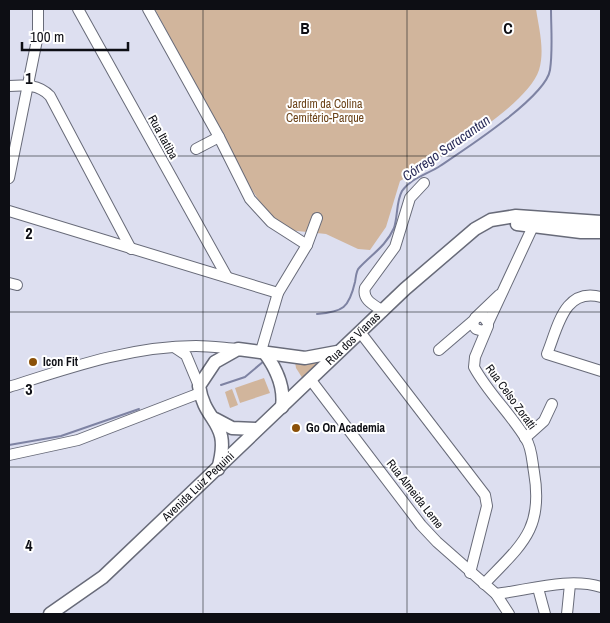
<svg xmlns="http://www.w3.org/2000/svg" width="610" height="623" viewBox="0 0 610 623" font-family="'Archivo Narrow',sans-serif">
<rect width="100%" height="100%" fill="#dddff0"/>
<g fill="#d1b59c">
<path d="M155,9H536C539,29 545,50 539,70C527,107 434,160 400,181L386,227L370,250L358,249L326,234L288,230L264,208L248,184Z"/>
<polygon points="324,357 303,379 296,368 295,362"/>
<polygon points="264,378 270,393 240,403 235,388"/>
<polygon points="232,389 238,405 230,408 225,392"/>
</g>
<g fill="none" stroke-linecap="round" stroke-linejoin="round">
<g stroke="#7e83a3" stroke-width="2">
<path d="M317,314C343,312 349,308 355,282C356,277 356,271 359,268C372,254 386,246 394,228C398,216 396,202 402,191C411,178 428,174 440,166C464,150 546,97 550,70C553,50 551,28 551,9"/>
<polyline points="221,385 245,377 264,361"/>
<polyline points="9,445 61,436 139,409"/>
</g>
<g stroke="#686b79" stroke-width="12">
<g id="minor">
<polyline points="78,9 227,277"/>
<polyline points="148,9 219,137 250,199 271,222 307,245"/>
<path d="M9,86C24,85 39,84 50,96L131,249"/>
<polyline points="196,149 219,137"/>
<polyline points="9,178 38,35 38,9"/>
<polyline points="9,211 278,293"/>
<polyline points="9,283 17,285"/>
<path d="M601,297C564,287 558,327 547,354L601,371"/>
<path d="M383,311C374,305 362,300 365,288L395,247L410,198L424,183"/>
<polyline points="476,317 499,295"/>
<polyline points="488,323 536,220"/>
<polyline points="360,332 485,495 487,506 470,573"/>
<polyline points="174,347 186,355 199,386"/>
<polyline points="439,350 474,320"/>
<polyline points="261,351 278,293 307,245 317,218"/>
<polyline points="310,379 421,525 437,542 496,594 509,614"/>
<path d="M9,387C69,368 131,346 196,346C210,346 224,348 238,349"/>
<polyline points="525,438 544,421 552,404"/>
<polyline points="9,455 78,440 200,393"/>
<path d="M484,584C521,545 544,530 534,472C532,461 532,448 526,439C511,414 488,393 474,367L475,357L488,326V323L483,316L475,318L473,325L476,329L483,331L487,328"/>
<polyline points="538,588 545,614"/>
<path d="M496,594C529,590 569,577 601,587"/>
<polyline points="567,614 570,584"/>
</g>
</g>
<g stroke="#686b79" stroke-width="15">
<g id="major">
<polyline points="517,224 581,232 601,232"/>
<path d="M264,352C276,368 285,386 282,407"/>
<polyline points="215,419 232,428 257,429"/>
<path d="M218,469C232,420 205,425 199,386L215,362L238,349L305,358L337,352"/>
<path id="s1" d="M50,614L103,577L405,289L475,229L491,220L516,216L601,222"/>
</g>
</g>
<use href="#minor" stroke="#fff" stroke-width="10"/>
<use href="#major" stroke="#fff" stroke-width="12"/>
</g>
<path fill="none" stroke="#0d0e14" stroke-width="1" stroke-opacity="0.55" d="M203,9V614M407,9V614M9,156H601M9,312H601M9,467H601"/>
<g fill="#8b5109" stroke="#fff" stroke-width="2">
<circle cx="33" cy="362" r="5"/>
<circle cx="296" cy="428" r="5"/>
</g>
<g text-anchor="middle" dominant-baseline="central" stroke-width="4" stroke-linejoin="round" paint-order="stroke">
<g font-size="12" fill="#6c441a" stroke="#fff">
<text x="325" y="104">Jardim da Colina<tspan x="325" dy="14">Cemitério-Parque</tspan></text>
</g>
<g font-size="12" fill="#0d0e14" stroke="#fff">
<text transform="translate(163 137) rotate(61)">Rua Itatiba</text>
<text stroke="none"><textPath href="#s1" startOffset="410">Rua dos Vianas</textPath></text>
<text transform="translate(511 397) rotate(54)">Rua Celso Zoratti</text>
<text stroke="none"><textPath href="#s1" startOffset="196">Avenida Luiz Pequini</textPath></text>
<text transform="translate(415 494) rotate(52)">Rua Almeida Leme</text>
</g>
<g font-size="12" font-weight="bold" fill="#0d0e14" stroke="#fff" text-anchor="start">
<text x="43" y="362">Icon Fit</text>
<text x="306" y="428">Go On Academia</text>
</g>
<g font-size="14" font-style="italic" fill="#2b2d5a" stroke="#fff">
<text transform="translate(446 148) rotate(-35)">Córrego Saracantan</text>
</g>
</g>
<g font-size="16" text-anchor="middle" font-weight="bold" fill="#0d0e14" stroke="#fff" stroke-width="4" stroke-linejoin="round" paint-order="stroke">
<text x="305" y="34">B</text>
<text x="508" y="34">C</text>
<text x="29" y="84">1</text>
<text x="29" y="239">2</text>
<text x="29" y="395">3</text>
<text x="29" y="551">4</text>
</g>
<rect width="610" height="623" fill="none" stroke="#0d0e14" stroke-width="20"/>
<path d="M22 42v8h106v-8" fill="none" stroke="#0d0e14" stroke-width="2.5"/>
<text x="30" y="42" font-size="15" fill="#0d0e14" stroke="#ffffff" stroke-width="4" paint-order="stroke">100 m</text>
</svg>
